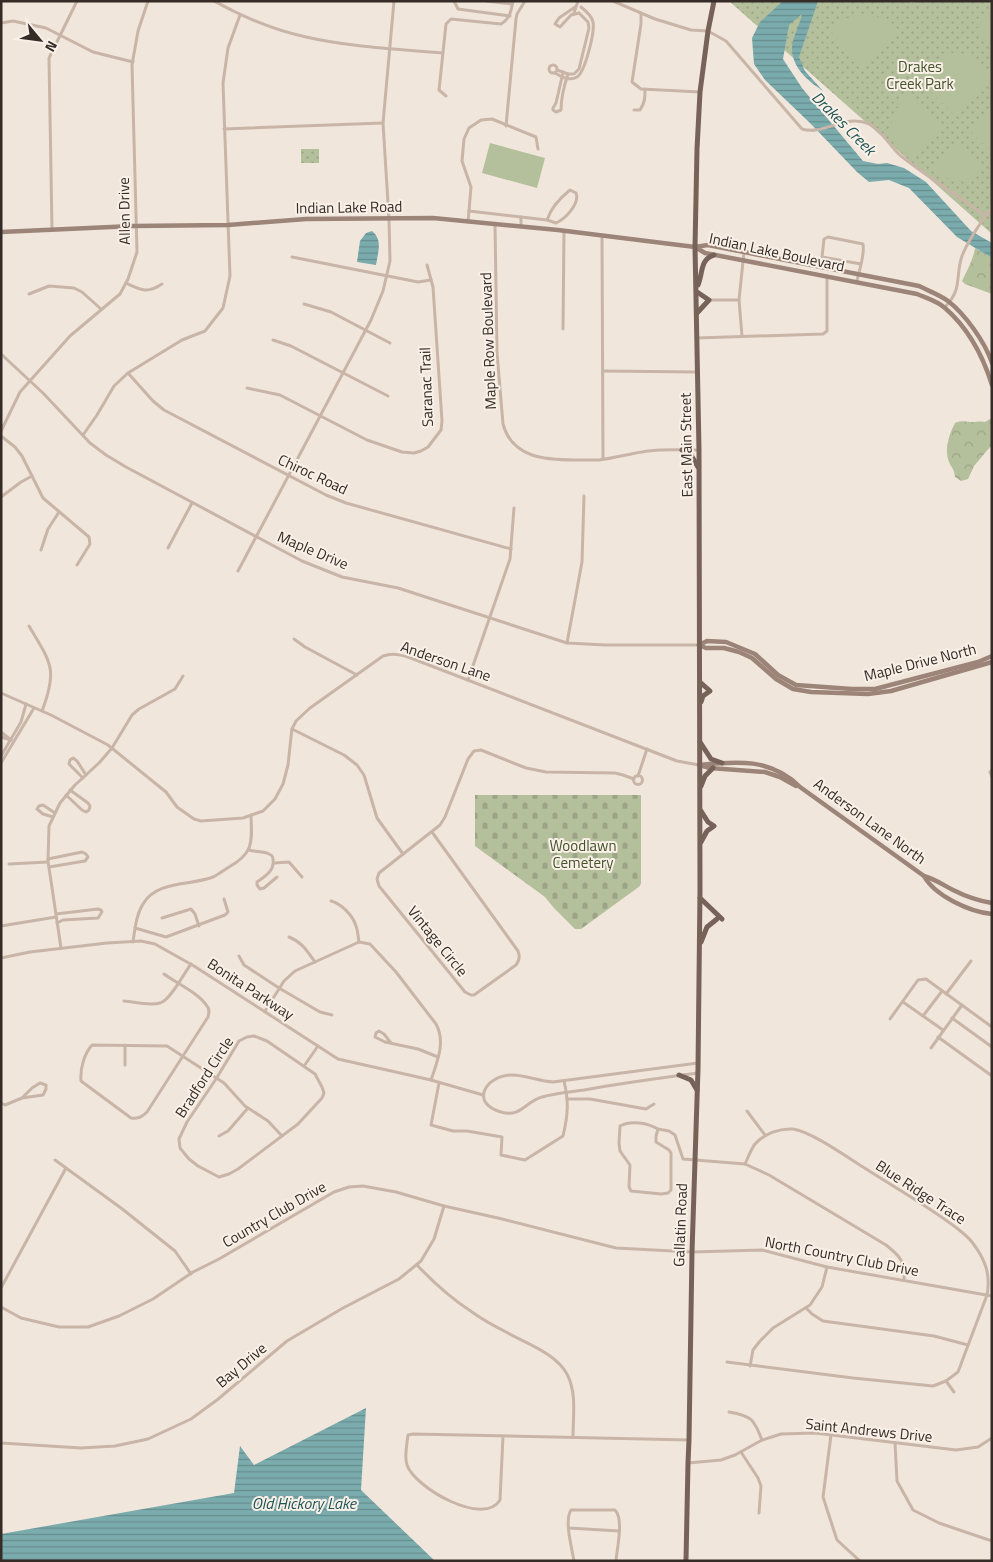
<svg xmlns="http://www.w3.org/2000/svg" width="993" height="1562" viewBox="0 0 993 1562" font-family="'Titillium Web',sans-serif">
<defs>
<pattern id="grass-dots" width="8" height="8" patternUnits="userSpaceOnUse" patternTransform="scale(1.25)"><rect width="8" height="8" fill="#b4bf9b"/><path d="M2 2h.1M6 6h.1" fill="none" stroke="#9ba486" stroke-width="1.8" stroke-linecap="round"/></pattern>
<pattern id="forest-crowns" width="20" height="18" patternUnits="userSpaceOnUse" patternTransform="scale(1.25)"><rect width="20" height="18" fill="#b4bf9b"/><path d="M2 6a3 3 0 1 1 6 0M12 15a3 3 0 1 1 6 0" fill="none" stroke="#9ba486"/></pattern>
<pattern id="cemetery-stones" width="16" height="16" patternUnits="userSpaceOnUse" patternTransform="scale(1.25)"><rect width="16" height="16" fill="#b4bf9b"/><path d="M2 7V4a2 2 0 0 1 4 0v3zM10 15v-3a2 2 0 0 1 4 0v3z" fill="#9ba486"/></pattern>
<pattern id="water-rules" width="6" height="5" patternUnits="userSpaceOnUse" patternTransform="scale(1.25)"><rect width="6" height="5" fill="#7bacad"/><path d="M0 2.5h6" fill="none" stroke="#668c8d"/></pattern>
</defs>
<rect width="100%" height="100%" fill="#f1e6db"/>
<g fill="url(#grass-dots)">
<polygon points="729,1 909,1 911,3 922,1 992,1 992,234"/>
<rect x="301" y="149" width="18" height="14"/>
</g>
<g fill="url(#forest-crowns)">
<path d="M975,248L992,258V294L965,284L962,281C967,271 974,257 975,248Z"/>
<path d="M990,419H992V448L990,447L974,466L968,479L961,481L955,477C954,468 952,469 949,462C944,449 949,435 955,423C964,420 963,422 972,422C977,422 980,421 985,422Z"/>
</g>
<polygon fill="url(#cemetery-stones)" points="475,795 641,795 641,883 640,886 581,929 575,929 554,908 545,897 475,846"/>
<g fill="#b4bf9b">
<polygon points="992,13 992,47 975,32 983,20"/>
<path d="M862,15C879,16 886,19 899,32L865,64H862L829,30C839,20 848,17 862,15Z"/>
<path d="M956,52C971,55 982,64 992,76V82L958,114H953L917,78C929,65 939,55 956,52Z"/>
<path d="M908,94L942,128L941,131L912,161C907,156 901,152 897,148C883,132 896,106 908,94Z"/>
<polygon points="992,111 992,153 972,133 972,130"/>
<polygon points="490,143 545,158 537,188 482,173"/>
<path d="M956,146H959L981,168C966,185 950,185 934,168Z"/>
</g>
<g fill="url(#water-rules)">
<path d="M783,1H818L799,57L805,71L823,91C808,81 792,68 792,48C792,39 800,24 802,14L789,25L783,59L802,88L863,161L878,164L887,163L904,168L926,182L971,231L992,243V258L957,237L909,188L889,180L869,182L857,172L810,123L765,80L754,64L752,38L760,22Z"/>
<path d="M372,231C383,240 378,252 376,265L357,262L360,241L366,233Z"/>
<polygon points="366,1408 361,1490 435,1561 1,1561 1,1534 234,1493 240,1446 254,1465"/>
</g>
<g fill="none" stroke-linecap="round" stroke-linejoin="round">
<g stroke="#c8b5a7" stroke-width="3">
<path d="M214,1C243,17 273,30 306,37C350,47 397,49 442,53"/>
<polyline points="454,1 458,9 510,16"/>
<polyline points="486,1 512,4"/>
<path d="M613,1L655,19L691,30L708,31L726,41L802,129C823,136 845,113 869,124C882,130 890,147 901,156C928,177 957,196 985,215"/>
<polyline points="575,7 559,18 555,24 560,27 571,15 579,13"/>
<polyline points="574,13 578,1"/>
<polyline points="641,13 641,24 632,82 641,89 700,92"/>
<polyline points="1,23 13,21 46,28 93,52 133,62"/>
<circle cx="553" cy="69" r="4"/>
<polyline points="557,70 568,74 574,74 579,69 589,28 588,22 579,13"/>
<polyline points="555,73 562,77 563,72"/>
<path d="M568,74C564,86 561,98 561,110L556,112L553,110V108L556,103L562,77C567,79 572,80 577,77C585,72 595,32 593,22C592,16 586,11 581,7"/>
<path d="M446,96L439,90L446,24L451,19L501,24C510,19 511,11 513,1"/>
<path d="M634,110H640C645,103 645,97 645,89"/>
<polyline points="506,126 516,19 517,14 525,1"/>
<polyline points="224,129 383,123"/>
<path d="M469,211L547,220L556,223C565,219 580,204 576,193L570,190C560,198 551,208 547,220"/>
<polyline points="468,222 471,187 462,161 464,139 469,128 481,120 492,119 536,137 538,149"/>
<path d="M495,224L497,353L503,424C512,458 546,460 575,460C583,460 591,460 599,460C615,458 632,453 648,451C665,449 682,450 699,450"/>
<polyline points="521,227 521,217"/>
<polyline points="52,230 49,58 77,1"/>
<polyline points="602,236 603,459"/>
<polyline points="292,257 418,282 431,280"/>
<path d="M857,281C859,270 865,256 863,244L828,237L824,239L822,257L861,264"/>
<path d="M126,283C141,290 147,294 162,284"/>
<polyline points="29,294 49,286 74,288 82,292 101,309"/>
<polyline points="709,300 739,300"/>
<polyline points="304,304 331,312 390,343"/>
<path d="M945,307C963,289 955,276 962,256C967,243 982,219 992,209"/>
<polyline points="563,329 564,231"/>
<polyline points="742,336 739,300 744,252"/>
<polyline points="697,338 823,334 827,331 827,276"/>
<polyline points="273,340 291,346 388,396"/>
<polyline points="1,354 43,393 90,443 106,455 126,467 302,561 342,577 398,588 567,643 605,645 699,645"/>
<polyline points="603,371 697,372"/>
<polyline points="128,373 153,401 164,410 326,495 346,503 511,549"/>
<polyline points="247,388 280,395 367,440 402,452 414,453 421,451 428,447 441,430 442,421 433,287 427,265"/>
<polyline points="1,431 20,392 70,336 120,294 128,279 137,252 132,65 138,31 148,1"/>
<polyline points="83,435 97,415 114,386 128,373 182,340 205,331 223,308 230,276 223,83 228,48 240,15"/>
<polyline points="1,436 15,447 22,456 43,498 89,537 90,544 77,565"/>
<polyline points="1,497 21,482 32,476"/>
<polyline points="168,548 192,503"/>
<polyline points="41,550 48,529 59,512"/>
<polyline points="238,571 371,320 383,291 390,261 389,219 383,123 394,1"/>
<path d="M29,626C51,663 58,669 42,711"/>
<polyline points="294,639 305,647 357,675"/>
<polyline points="567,643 582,562 584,496"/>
<polyline points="468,680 510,559 514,508"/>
<path d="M1,693L51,715L108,745L166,792L177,807L194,819L201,821L243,818L263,811L275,799L283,784L288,765L291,737L292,729L296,721L310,708L383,656C395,652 405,656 416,660L677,761L699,765"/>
<polyline points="292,729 344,755 357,765 364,775 377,818 403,854"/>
<polyline points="1,732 11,740"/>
<polyline points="1,737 11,740"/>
<polyline points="1,756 21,722 26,704"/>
<polyline points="1,763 34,708"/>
<polyline points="992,770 990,772 992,777"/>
<circle cx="638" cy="780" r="4.5"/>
<polyline points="638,776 647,749"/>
<polyline points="83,778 69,764 70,760 73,758 77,761 86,775"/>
<polyline points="66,795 82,810 86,812 89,810 90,806 88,803 70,790"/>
<polyline points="53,817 43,814 37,809 39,806 43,805 55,813"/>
<path d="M432,832L518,951C520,956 520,960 516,965L474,995H471L465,992L379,886L377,879L379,873L440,825L445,817L468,759L474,751L481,750L526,768L546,772L615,773L623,775L634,779"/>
<path d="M249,850C255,852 264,851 269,854C273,856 273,857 273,860C275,871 264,877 257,882V885L260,889L264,888L277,877"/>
<polyline points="48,859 82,852 86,854 88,857 85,861 49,867"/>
<polyline points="274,863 289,862 302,877"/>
<polyline points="9,864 48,862"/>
<path d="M331,901C342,904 353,916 356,926C358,931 358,937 359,942"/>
<polyline points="56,914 98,909 101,910 102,912 98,918 63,920 57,923"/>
<polyline points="162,918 191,909 195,914 199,926"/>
<polyline points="1,926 56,917"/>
<polyline points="135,928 166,937 225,915 228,912 224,899"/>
<path d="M289,937C302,942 307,951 315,962"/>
<path d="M133,942C135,929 136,915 143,904C157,880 190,886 213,877C218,875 224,870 229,867C254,853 252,842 251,815"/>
<polyline points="61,948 48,861 49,826 60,803 75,785 99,763 112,748 132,715 139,709 175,689 183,676"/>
<polyline points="239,956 244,965 279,988 320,1012 332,1015"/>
<polyline points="1,958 30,952 107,943 141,941 155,944 194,966 338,1059 431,1080 483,1095"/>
<path d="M164,974C176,983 199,993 207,1006C210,1009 209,1013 208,1017L147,1112C142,1117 138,1119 131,1118L81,1081C80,1069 84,1054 92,1045L167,1046L224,1083L245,1106L268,1121L282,1136"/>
<polyline points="946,994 971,961"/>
<path d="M124,1001C135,1002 150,1006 160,1003C170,1001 184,973 191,964"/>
<polyline points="903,1002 943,1030"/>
<path d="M265,1011L284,981L295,971L359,942L370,944L396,972L436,1024C446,1042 437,1062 431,1080"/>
<polyline points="923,1016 942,991"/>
<polyline points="952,1018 992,1047"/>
<polyline points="890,1019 918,980 926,979 992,1027"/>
<polygon points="254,1036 267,1041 315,1074 322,1087 324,1093 322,1098 298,1124 238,1169 229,1174 219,1177 198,1166 189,1159 180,1148 179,1139 187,1122 216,1079 239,1041 247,1037"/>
<polyline points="938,1037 992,1076"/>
<polyline points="391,1043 384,1034 379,1031 376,1033 375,1037 385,1042 418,1049 438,1057"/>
<polyline points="931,1048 962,1005"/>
<polyline points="125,1065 125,1045"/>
<polyline points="304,1066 318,1046"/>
<path d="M698,1073C660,1078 622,1083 584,1090C570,1092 555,1093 542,1097C526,1101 521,1118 501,1112C469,1103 486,1075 512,1075C525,1075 539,1081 553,1082L698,1063"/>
<path d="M439,1083L431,1125L453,1131H467L502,1137L501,1155L525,1160L563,1136C568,1115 569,1102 564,1081"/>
<polyline points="567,1099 590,1099 646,1109 654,1104"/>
<polyline points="1,1103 5,1105 22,1098 43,1095 46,1089 46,1085 40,1083 32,1088 22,1098"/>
<polyline points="747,1111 765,1135"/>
<path d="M658,1129C648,1123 631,1120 620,1126L619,1143L620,1151L630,1165L629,1187L631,1191L661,1194L668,1193L671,1190V1153L669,1150L656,1142V1136L658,1129L669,1131L675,1135L683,1159L745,1164L769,1175L886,1245C900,1256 905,1261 904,1280"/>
<polyline points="219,1136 228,1131 248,1108"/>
<polyline points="55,1160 121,1208 175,1251 191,1274"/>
<path d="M417,1265C433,1282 452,1299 472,1312C483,1320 496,1327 508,1333C527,1344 555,1353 567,1374C577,1393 573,1416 573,1437"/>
<polyline points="1,1288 66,1168"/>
<polyline points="1,1307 21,1318 59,1327 88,1327 119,1316 153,1299 193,1272 219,1259 334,1192 349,1187 363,1186 396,1192 444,1206 498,1218 616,1248 692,1252 762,1250 827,1267 992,1296"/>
<polyline points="806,1308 812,1314 823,1321 934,1336 968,1345"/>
<path d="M727,1362L853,1378L933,1386L946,1381L958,1372L987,1295C991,1274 985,1259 972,1242C968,1237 963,1233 958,1229C928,1206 894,1187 863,1167C847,1157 810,1131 793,1129C779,1128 764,1134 755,1144C751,1149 748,1158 745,1164"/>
<polyline points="750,1366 753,1350 760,1341 773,1328 810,1305 822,1287 827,1267"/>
<polyline points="946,1381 954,1392"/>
<path d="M729,1412C752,1416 754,1419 762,1440"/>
<polyline points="831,1435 823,1497 837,1540 860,1561"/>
<path d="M503,1436L500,1500C484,1527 415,1488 407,1465C404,1456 407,1444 408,1435L413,1434L689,1440"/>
<polyline points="1,1443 81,1448 115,1446 148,1439 191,1419 217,1400 287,1341 343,1308 399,1279 421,1261 434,1239 444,1206"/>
<polyline points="895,1443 897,1481 913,1510 939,1523 992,1541"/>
<polyline points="741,1452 758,1478 761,1486 759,1513"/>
<polyline points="688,1463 721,1460 735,1455 762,1440 781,1434 815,1433 956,1450 978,1447 992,1438"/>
<polyline points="569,1528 619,1531"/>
<path d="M574,1561C572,1548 564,1521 571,1510H615C624,1519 617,1548 616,1561"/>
</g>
<g stroke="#9c8478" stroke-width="4.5">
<path d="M1,232L133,226L228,225L306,219L433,218L558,230L695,247L708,245L919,286C929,291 940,295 948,301C965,314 985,342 992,363"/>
<path d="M695,247L705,253L917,294C926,298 937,301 945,308C968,328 983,356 992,385"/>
<polyline points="699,645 707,641 726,642 755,654 778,675 796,685 852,689 875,689 978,662 992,656"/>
<polyline points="699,645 706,648 724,648 739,652 752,658 776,679 793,689 811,692 868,694 891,691 992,662"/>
<path d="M699,765C737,761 771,758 800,787L924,876C935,879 943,885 953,890C965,896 979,901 992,903"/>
<polyline points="703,766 710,768 765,772 780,777 796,786"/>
<path d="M924,876C935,896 970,912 992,914"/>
</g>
<g stroke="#766259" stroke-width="5">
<path d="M698,285C703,273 700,259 714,255"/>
<polyline points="697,292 709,300 697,313"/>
<polyline points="682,450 691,455 698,467"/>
<polyline points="701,683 710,691 703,696 701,702"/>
<polyline points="700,742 711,759 722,763"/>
<polyline points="701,786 705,776 713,768"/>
<polyline points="701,811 708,822 714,826 707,831 701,842"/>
<polyline points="700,898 722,919"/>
<polyline points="701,942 707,927 717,919"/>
<polyline points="679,1075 691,1080 697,1090"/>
<polyline points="686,1561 688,1463 689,1440 692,1252 698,1069 700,890 699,450 695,247 697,149 700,92 708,31 714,1"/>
</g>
</g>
<g text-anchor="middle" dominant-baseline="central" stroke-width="4" stroke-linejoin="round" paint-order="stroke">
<g font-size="15" fill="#45522c" stroke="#f9f0e7">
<text x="920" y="66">Drakes<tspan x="920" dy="17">Creek Park</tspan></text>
<text x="583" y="845">Woodlawn<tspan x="583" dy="17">Cemetery</tspan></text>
</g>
<g font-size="15" fill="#352b27" stroke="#f9f0e7">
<text transform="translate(349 207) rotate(-1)">Indian Lake Road</text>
<text transform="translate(124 211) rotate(-91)">Allen Drive</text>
<text transform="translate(777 252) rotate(12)">Indian Lake Boulevard</text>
<text transform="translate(488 341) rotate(-92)">Maple Row Boulevard</text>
<text transform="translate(426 387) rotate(-92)">Saranac Trail</text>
<text transform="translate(686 445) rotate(-91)">East Main Street</text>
<text transform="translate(313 474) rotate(25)">Chiroc Road</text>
<text transform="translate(313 550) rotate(23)">Maple Drive</text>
<text transform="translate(446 661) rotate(19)">Anderson Lane</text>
<text transform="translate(920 662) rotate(-14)">Maple Drive North</text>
<text transform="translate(870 821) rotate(36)">Anderson Lane North</text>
<text transform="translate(438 941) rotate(51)">Vintage Circle</text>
<text transform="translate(251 989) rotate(33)">Bonita Parkway</text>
<text transform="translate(204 1077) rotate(-57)">Bradford Circle</text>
<text transform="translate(921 1192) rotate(33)">Blue Ridge Trace</text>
<text transform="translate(274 1214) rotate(-30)">Country Club Drive</text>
<text transform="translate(680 1225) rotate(-88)">Gallatin Road</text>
<text transform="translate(842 1256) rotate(11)">North Country Club Drive</text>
<text transform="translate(241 1365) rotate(-40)">Bay Drive</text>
<text transform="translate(869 1430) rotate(6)">Saint Andrews Drive</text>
</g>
<g font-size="16" font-style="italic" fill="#1e5355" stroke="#f9f0e7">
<text transform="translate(844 123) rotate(45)">Drakes Creek</text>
<text x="304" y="1503">Old Hickory Lake</text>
</g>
</g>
<rect width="993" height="1562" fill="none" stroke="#352b27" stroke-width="5"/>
<g transform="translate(40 40) rotate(119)" stroke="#f9f0e7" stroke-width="4" paint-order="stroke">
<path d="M0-4L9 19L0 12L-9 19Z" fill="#352b27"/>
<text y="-8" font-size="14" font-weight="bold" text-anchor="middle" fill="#352b27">N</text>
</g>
</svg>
